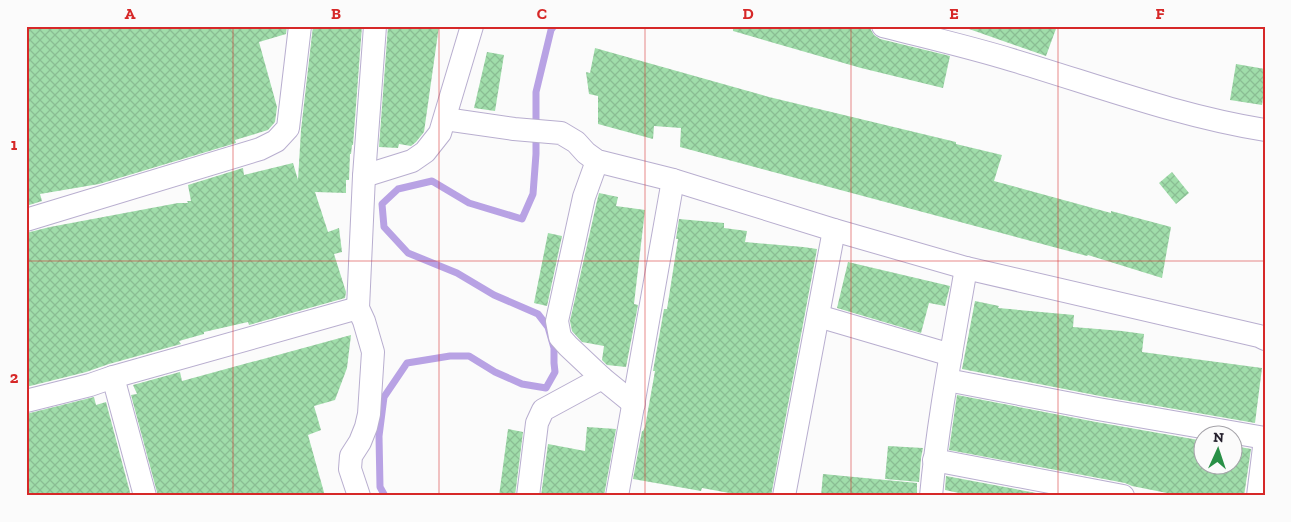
<svg xmlns="http://www.w3.org/2000/svg" width="1291" height="522" viewBox="0 0 1291 522" font-family="'Zilla Slab',serif">
<defs>
<pattern id="building-cross-hatch" width="8" height="8" patternUnits="userSpaceOnUse" patternTransform="scale(1.25)"><rect width="8" height="8" fill="#a0ddaa"/><path d="M0 0l8 8M0 8l8-8" fill="none" stroke="#8abd93"/></pattern>
</defs>
<rect width="100%" height="100%" fill="#fbfbfb"/>
<g fill="none" stroke-linecap="round" stroke-linejoin="round">
<polyline stroke="#b8a2e4" stroke-width="7" points="385,496 380,487 379,436 384,397 407,363 450,356 469,356 495,372 522,384 546,388 555,372 554,363 554,348 548,327 538,314 494,295 457,273 408,253 384,227 382,204 398,189 432,181 469,203 522,219 533,194 536,154 536,92 551,30 554,26"/>
</g>
<g fill="url(#building-cross-hatch)">
<polygon points="26,26 287,26 286,34 259,42 277,107 275,122 268,130 235,140 236,143 99,184 40,194 42,201 26,206"/>
<polygon points="313,26 362,26 353,145 352,145 351,154 350,154 349,180 346,180 346,193 315,192 328,232 339,228 342,252 334,254 346,292 345,298 249,325 248,322 204,332 204,334 179,341 181,344 109,364 86,372 26,387 26,233 50,227 178,203 188,203 187,201 191,201 188,185 243,168 244,175 293,163 298,180 301,130"/>
<polygon points="388,26 439,26 424,132 416,142 411,146 399,144 398,148 379,147"/>
<polygon points="733,26 870,26 871,30 874,35 880,39 950,56 943,88 861,68 733,31"/>
<polygon points="970,26 1057,26 1046,56 969,29"/>
<polygon points="595,48 769,97 956,142 956,144 1002,155 994,181 1111,213 1111,211 1171,227 1162,278 1088,255 1087,256 680,147 681,128 654,126 653,139 598,124 598,96 589,94 586,72 590,73"/>
<polygon points="487,52 504,55 495,111 474,108"/>
<polygon points="1236,64 1265,69 1265,86 1262,105 1230,100"/>
<polygon points="1172,172 1189,193 1176,204 1159,183"/>
<polygon points="599,193 618,197 616,206 645,210 634,304 638,305 626,367 607,365 602,360 604,346 582,342 572,331 570,321 597,201"/>
<polygon points="679,219 724,223 724,228 747,231 745,242 803,247 817,249 771,496 746,496 702,488 701,491 633,479 642,431 643,431 645,427 655,371 653,371 664,309 667,309 678,239 676,239"/>
<polygon points="548,233 562,236 547,306 534,303"/>
<polygon points="848,262 950,286 945,306 929,303 921,333 837,308"/>
<polygon points="975,301 999,306 998,308 1074,315 1073,327 1122,331 1144,334 1142,352 1262,368 1255,423 1100,396 962,369"/>
<polygon points="351,335 347,368 335,400 314,406 321,430 308,435 325,496 158,496 131,395 137,394 133,385 180,372 182,381"/>
<polygon points="957,395 1096,422 1204,441 1204,464 1234,464 1234,446 1251,449 1244,496 1182,496 1132,486 1125,483 949,450"/>
<polygon points="94,397 96,405 106,402 131,496 26,496 26,414"/>
<polygon points="587,427 616,429 604,496 541,496 548,444 585,451"/>
<polygon points="508,429 523,432 515,496 499,496"/>
<polygon points="888,446 923,448 921,458 919,482 885,479"/>
<polygon points="823,474 917,483 917,496 821,496"/>
<polygon points="946,476 1052,496 973,496 945,490"/>
</g>
<g fill="none" stroke-linecap="round" stroke-linejoin="round">
<g stroke="#b8aecf" stroke-width="24">
<g id="minor">
<path d="M883,26C926,37 970,47 1012,60C1096,85 1178,116 1265,130"/>
<polyline points="445,119 514,129 561,133 576,142 586,153 597,161 673,180 834,230 966,268 1259,336 1265,339"/>
<polyline points="597,161 584,197 557,321 560,337 568,346 602,378 634,404"/>
<polyline points="364,176 412,161 425,152 440,133 472,26"/>
<polyline points="26,220 260,149 276,141 288,128 300,26"/>
<polyline points="818,316 951,355"/>
<polyline points="113,377 145,496"/>
<polyline points="947,380 1098,409 1265,438"/>
<polyline points="26,401 90,385 113,377 358,308"/>
<polyline points="934,460 1123,496"/>
<polyline points="359,496 350,469 351,456 360,442 366,427 369,414 373,352 364,321 358,308 364,176 375,26"/>
<polyline points="528,496 537,423 543,410 602,378"/>
<polyline points="617,496 673,180"/>
<polyline points="784,496 834,230"/>
<path d="M931,496C938,419 953,344 966,268"/>
<polyline points="1258,496 1265,439"/>
</g>
</g>
<use href="#minor" stroke="#fff" stroke-width="22"/>
</g>
<path fill="none" stroke="#d62828" stroke-width="1" stroke-opacity="0.55" d="M233,26V496M439,26V496M645,26V496M851,26V496M1058,26V496M26,261H1265"/>
<rect width="1291" height="522" fill="none" stroke="#fbfbfb" stroke-width="55"/>
<g transform="translate(1218 450) rotate(3)"><circle r="24" fill="#fbfbfb" stroke="#a5a3a9"/>
<path d="M0-4L9 19L0 12L-9 19Z" fill="#299047"/>
<text y="-8" font-size="14" font-weight="bold" text-anchor="middle" fill="#25202d">N</text>
</g>
<rect x="28" y="28" width="1236" height="466" fill="none" stroke="#d62828" stroke-width="2"/>
<g font-size="16" text-anchor="middle" font-weight="bold" fill="#d62828">
<text x="130" y="19">A</text>
<text x="336" y="19">B</text>
<text x="542" y="19">C</text>
<text x="748" y="19">D</text>
<text x="954" y="19">E</text>
<text x="1160" y="19">F</text>
<text x="14" y="150">1</text>
<text x="14" y="383">2</text>
</g>
</svg>
